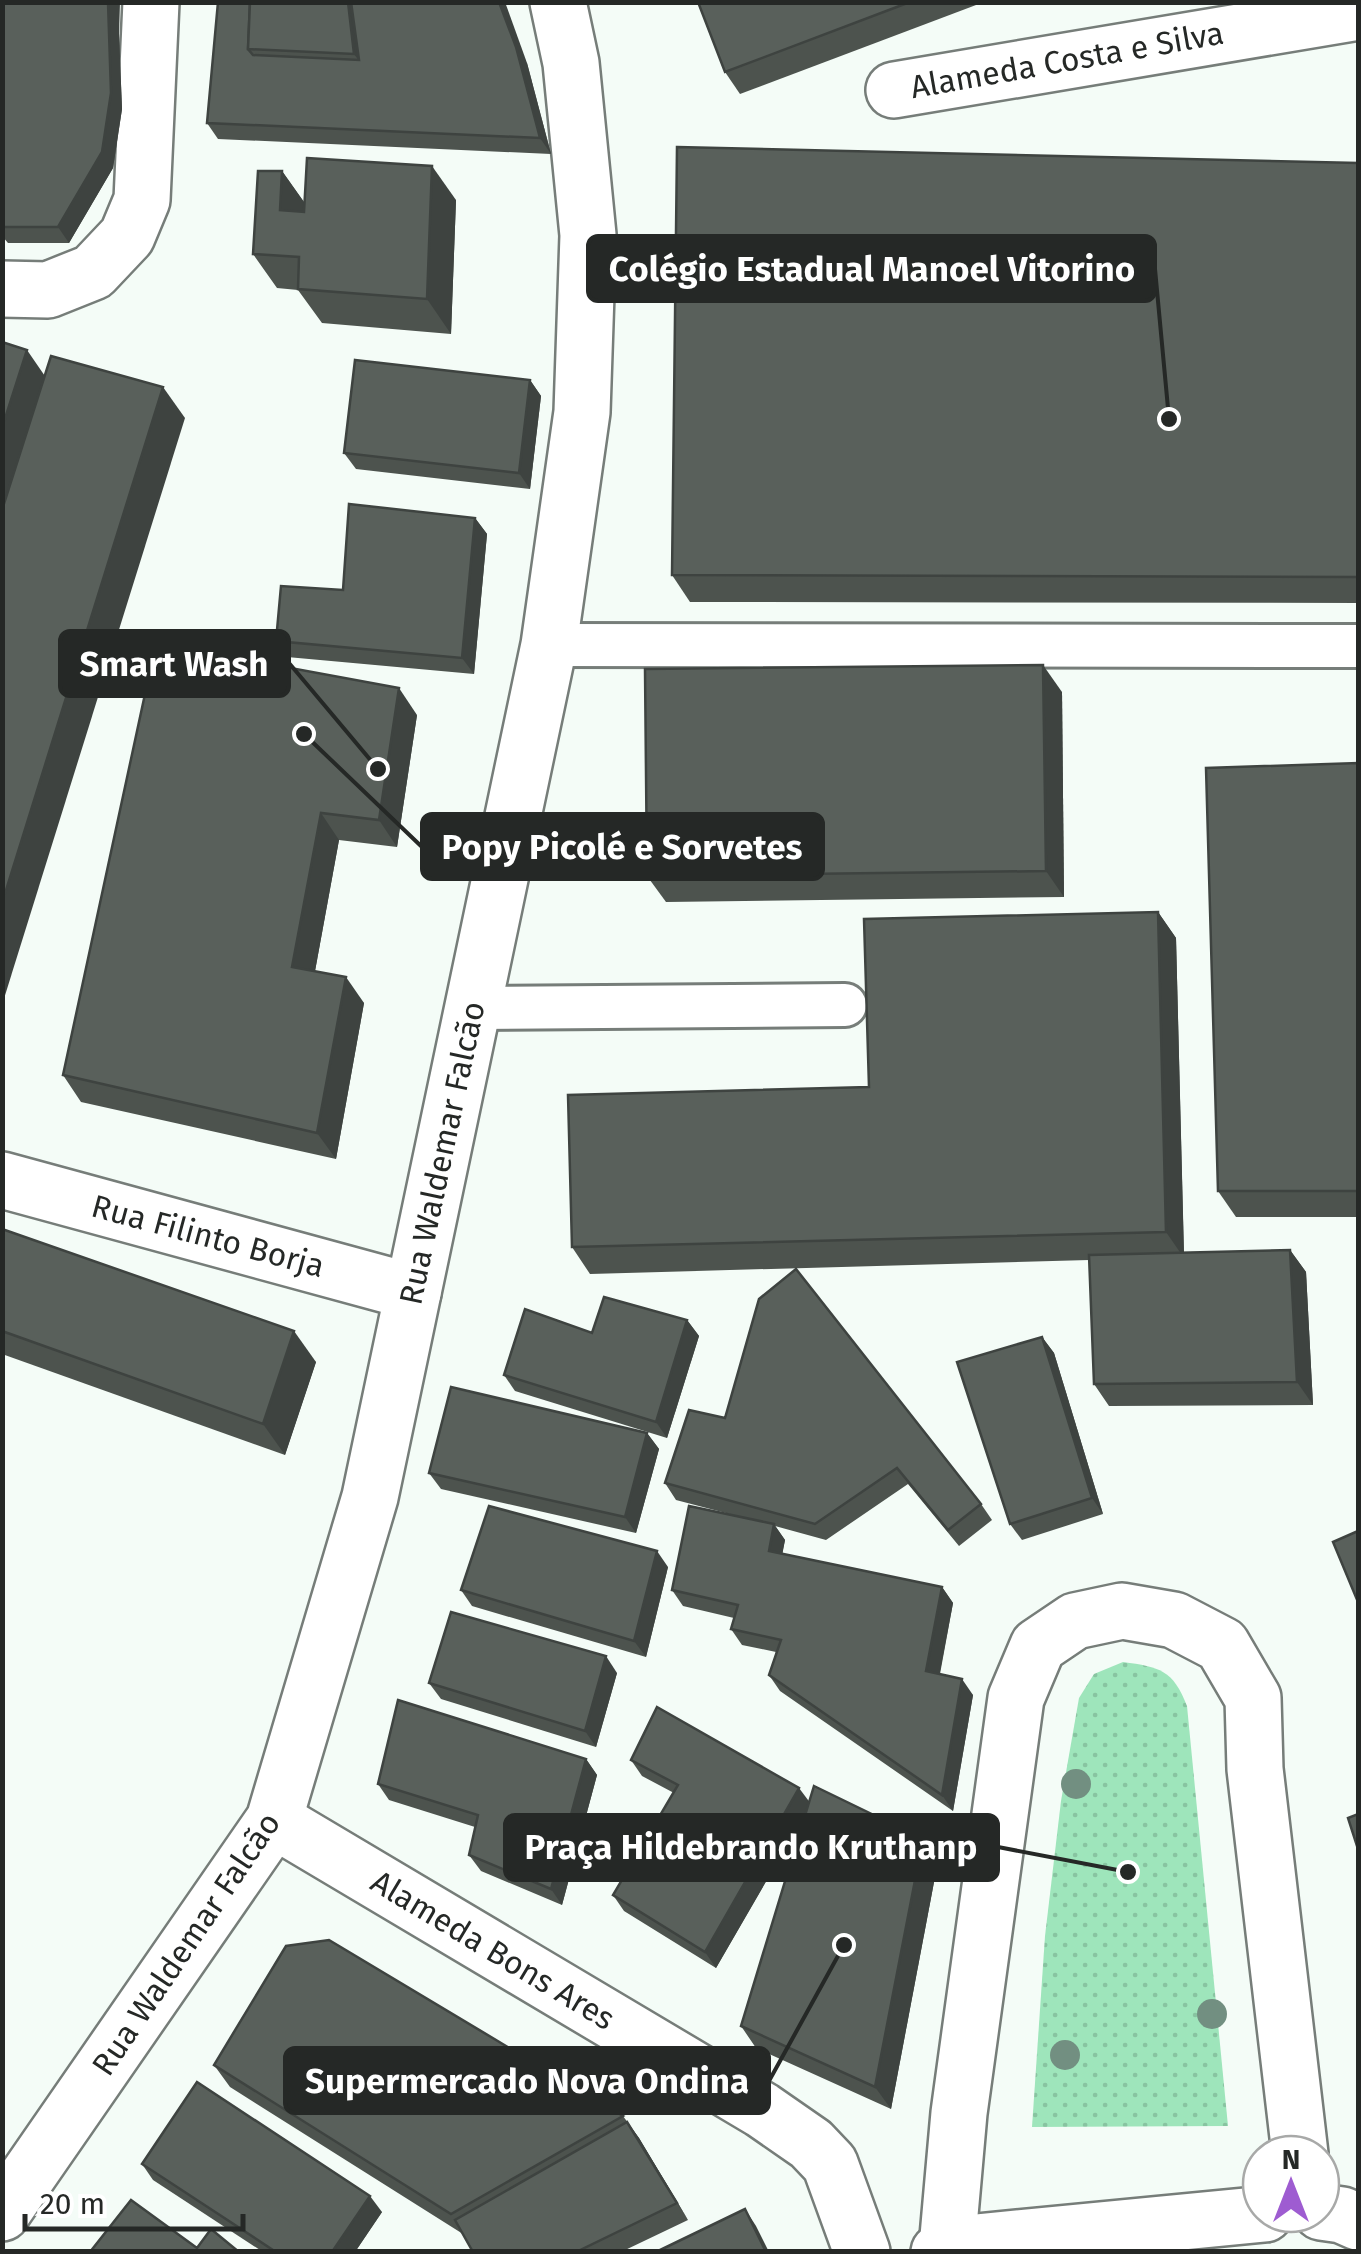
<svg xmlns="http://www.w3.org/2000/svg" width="1361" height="2254" viewBox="0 0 1361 2254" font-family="'Fira Sans',sans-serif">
<defs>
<pattern id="park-dots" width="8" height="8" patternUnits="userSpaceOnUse" patternTransform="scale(2.5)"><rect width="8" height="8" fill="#9ee5bb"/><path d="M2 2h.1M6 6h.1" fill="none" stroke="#88c4a1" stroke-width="1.8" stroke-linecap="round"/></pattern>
</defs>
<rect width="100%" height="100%" fill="#f4fcf7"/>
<path fill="url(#park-dots)" d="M1123,1662C1160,1667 1173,1670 1187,1706L1228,2126L1032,2127L1045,1936L1061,1801L1079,1698L1094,1674Z"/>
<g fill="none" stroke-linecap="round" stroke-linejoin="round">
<g stroke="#767d79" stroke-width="48">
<g id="service">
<polyline points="549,645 1358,646"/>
<polyline points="472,1008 845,1005"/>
</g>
</g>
<g stroke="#767d79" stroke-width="60">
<g id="minor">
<polyline points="894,90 1358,12"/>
<polyline points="2,289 48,290 93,272 127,236 142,200 151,2"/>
<polyline points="2,1180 413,1292"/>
<polyline points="274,1820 762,2110 811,2144 830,2164 862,2252"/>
<polyline points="1321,2212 1342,2215 1358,2222"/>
<polyline points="947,2248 959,2113 1016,1698 1038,1646 1075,1621 1122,1611 1174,1620 1222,1645 1253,1698 1255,1769 1300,2154"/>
<polyline points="939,2252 976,2242 1265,2214"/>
</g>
</g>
<g stroke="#767d79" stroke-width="60">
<polyline id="tertiary" points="2,2213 274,1820 370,1497 549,645 582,412 588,235 571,63 558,2"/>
</g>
<use href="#service" stroke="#fff" stroke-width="42"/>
<use href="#minor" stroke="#fff" stroke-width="55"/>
<use href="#tertiary" stroke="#fff" stroke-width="55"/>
</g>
<g fill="#728f81">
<circle cx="1076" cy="1784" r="15"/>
<circle cx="1212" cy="2014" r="15"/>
<circle cx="1065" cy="2055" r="15"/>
</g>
<g fill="#4d534e">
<polygon points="2,2 119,34 122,109 113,168 69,243 8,243 2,236"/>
<polygon points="218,2 527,63 551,154 218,139 207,123"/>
<polygon points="698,2 984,2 740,94 725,72"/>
<polygon points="1358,163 1358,603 690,602 672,575"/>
<polygon points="282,171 304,202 456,200 451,334 322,323 298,290 277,288 253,254"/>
<polygon points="530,380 541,396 530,489 356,469 344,453"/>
<polygon points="475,518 487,534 474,674 287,657 276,641 343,590"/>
<polygon points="1062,692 1064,897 666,902 647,876"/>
<polygon points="417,715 397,847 339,840 315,971 364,1003 336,1159 81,1102 63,1075"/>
<polygon points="1358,763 1358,1217 1236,1217 1218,1191"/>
<polygon points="1158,912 1176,938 1184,1253 1290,1250 1306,1272 1313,1405 1109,1406 1094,1384 1089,1260 590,1274 572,1247 869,1087"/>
<polygon points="2,1229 316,1362 285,1455 2,1354"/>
<polygon points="759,1299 981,1504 992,1520 959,1546 908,1484 826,1540 775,1526 785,1540 782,1554 942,1587 953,1603 940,1674 973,1695 953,1811 780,1691 769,1675 776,1652 742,1645 731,1629 734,1618 683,1606 672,1590 745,1518 676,1500 665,1483 725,1418"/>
<polygon points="687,1320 699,1336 667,1438 515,1391 504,1375 592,1333"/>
<polygon points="1042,1337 1054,1353 1103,1514 1022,1540 1010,1524"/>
<polygon points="647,1433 659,1449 636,1533 441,1489 429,1473"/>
<polygon points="668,1567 646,1657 472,1606 461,1590"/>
<polygon points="617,1673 596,1747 441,1699 429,1683"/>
<polygon points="586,1759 597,1775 562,1905 481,1871 469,1855 475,1827 389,1800 378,1784"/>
<polygon points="631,1760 809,1802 923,1839 938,1861 891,2109 756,2048 741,2026 807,1810 716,1968 624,1911 613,1895 674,1793 642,1776"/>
<polygon points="214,2065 623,2116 639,2138 688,2220 621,2252 473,2252 463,2234 230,2087"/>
<polygon points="142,2164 382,2212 355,2252 263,2252 153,2180"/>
</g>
<g fill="#3e4340">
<polygon points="108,2 120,2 119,34 122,109 113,168 69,243 58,227 108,18"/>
<polygon points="348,2 360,2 370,76 354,54"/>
<polygon points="499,2 505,2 527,63 551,154 540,138"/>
<polygon points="432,166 456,200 451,334 427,299"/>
<polygon points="282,171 306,205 304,245 280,210"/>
<polygon points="27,350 49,382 2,528 2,428"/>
<polygon points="530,380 541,396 530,489 519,473"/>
<polygon points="163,387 185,418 2,1005 2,903"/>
<polygon points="475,518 487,534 474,674 462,658"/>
<polygon points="1043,665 1062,692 1064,897 1046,871"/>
<polygon points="399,688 417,715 397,847 379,820"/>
<polygon points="321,813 339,840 311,993 292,967"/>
<polygon points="1158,912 1176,938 1184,1258 1166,1232"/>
<polygon points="346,977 364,1003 336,1159 317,1133"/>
<polygon points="1290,1250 1306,1272 1313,1405 1297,1382"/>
<polygon points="687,1320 699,1336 667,1438 656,1422"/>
<polygon points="294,1331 316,1362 285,1455 263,1424"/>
<polygon points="1042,1337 1054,1353 1103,1514 1092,1498"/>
<polygon points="647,1433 659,1449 636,1533 625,1517"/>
<polygon points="774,1524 785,1540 780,1567 769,1551"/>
<polygon points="657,1551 668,1567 646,1657 634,1641"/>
<polygon points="942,1587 953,1603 937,1687 926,1671"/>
<polygon points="606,1656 617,1673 596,1747 585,1731"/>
<polygon points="962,1679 973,1695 953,1811 942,1795"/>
<polygon points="586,1759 597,1775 562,1905 551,1889"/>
<polygon points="799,1788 811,1804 716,1968 705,1952"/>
<polygon points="923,1839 938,1861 891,2109 875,2087"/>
<polygon points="627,2122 639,2138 688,2220 677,2203"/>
<polygon points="370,2196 382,2212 355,2252 332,2252"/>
<polygon points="745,2209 756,2226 769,2252 766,2252"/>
</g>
<g fill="#59605b" stroke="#3e4340" stroke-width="2.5">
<polygon points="2,2 108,2 111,93 102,152 58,227 2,227"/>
<polygon points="218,2 250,2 248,49 253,55 359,60 351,2 499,2 516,47 540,138 207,123"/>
<polygon points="250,2 348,2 354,54 248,49"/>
<polygon points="698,2 910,2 725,72"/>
<polygon points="677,147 1358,163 1358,577 672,575"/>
<polygon points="307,158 432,166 427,299 298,289 299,257 253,254 258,171 282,171 280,210 304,212"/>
<polygon points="2,342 27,350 2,428"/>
<polygon points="51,356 163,387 2,903 2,510"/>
<polygon points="355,360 530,380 519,473 344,453"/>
<polygon points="349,504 475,518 462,658 276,641 281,586 343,590"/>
<polygon points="156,643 399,688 379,820 321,813 292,967 346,977 317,1133 63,1075"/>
<polygon points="1043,665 1046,871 647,876 645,669"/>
<polygon points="1358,763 1358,1191 1218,1191 1206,768"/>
<polygon points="1158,912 1166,1232 572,1247 568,1095 869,1087 864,919"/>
<polygon points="2,1229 294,1331 263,1424 2,1331"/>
<polygon points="1290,1250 1297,1382 1094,1384 1089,1255"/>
<polygon points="796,1269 981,1504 948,1530 897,1468 815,1524 665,1483 689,1410 725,1418 759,1299"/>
<polygon points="604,1297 687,1320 656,1422 504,1375 525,1309 592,1333"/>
<polygon points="1042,1337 1092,1498 1010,1524 957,1362"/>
<polygon points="451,1387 647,1433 625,1517 429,1473"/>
<polygon points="489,1506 657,1551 634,1641 461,1590"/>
<polygon points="689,1506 774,1524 769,1551 942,1587 926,1671 962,1679 942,1795 769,1675 781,1640 731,1629 738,1605 672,1590"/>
<polygon points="1358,1531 1358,1602 1333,1542"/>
<polygon points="451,1612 606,1656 585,1731 429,1683"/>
<polygon points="398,1700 586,1759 551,1889 469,1855 478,1815 378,1784"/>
<polygon points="657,1707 799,1788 705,1952 613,1895 678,1785 631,1760"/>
<polygon points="814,1786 923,1839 875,2087 741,2026"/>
<polygon points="1358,1814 1358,1849 1348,1818"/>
<polygon points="329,1940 623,2116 451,2214 214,2065 286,1946"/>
<polygon points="197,2082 370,2196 332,2252 276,2252 142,2164"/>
<polygon points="627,2122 677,2203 576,2252 473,2252 455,2220"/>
<polygon points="131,2200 197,2248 211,2229 239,2252 90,2252"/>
<polygon points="745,2209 766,2252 656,2252"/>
</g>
<g text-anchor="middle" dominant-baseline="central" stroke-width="10" stroke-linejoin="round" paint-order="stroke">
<g font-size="32" fill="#252826" stroke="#fff">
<text transform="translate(1067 60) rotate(-10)">Alameda Costa e Silva</text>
<text transform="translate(442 1153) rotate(-78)">Rua Waldemar Falcão</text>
<text transform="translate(208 1236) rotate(15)">Rua Filinto Borja</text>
<text transform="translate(186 1944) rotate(-56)">Rua Waldemar Falcão</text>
<text transform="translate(493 1950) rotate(31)">Alameda Bons Ares</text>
</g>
</g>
<path fill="none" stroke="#252826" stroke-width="4" d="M1169 419L1155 269M378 769L289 663M304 734L422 847M1128 1872L998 1847M844 1945L769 2081"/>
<g fill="#252826" stroke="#fff" stroke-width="4">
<circle cx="1169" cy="419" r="10"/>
<circle cx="378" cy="769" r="10"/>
<circle cx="304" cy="734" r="10"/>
<circle cx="1128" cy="1872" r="10"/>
<circle cx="844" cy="1945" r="10"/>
</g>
<g fill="#252826" stroke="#252826" stroke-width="4">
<rect x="588" y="236" width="567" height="65" rx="10"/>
<rect x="60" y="631" width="229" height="65" rx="10"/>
<rect x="422" y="814" width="401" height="65" rx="10"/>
<rect x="505" y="1815" width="493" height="65" rx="10"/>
<rect x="285" y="2048" width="484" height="65" rx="10"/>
</g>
<g font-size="35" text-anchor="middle" font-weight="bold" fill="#fff">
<text x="872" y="281">Colégio Estadual Manoel Vitorino</text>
<text x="174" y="676">Smart Wash</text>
<text x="622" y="859">Popy Picolé e Sorvetes</text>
<text x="751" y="1859">Praça Hildebrando Kruthanp</text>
<text x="527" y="2093">Supermercado Nova Ondina</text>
</g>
<rect width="1361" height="2254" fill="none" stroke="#252826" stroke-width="10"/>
<g transform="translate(1291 2184)"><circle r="48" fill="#ffffff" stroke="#a8a9a8" stroke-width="2.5"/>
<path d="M0-8L18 38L0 25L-18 38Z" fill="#9e5cd1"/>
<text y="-15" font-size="28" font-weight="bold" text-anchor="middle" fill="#252826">N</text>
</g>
<path d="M25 2214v15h218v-15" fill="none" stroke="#252826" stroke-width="5"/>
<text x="40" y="2214" font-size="30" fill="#252826" stroke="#ffffff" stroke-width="8" paint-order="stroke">20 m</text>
</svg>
